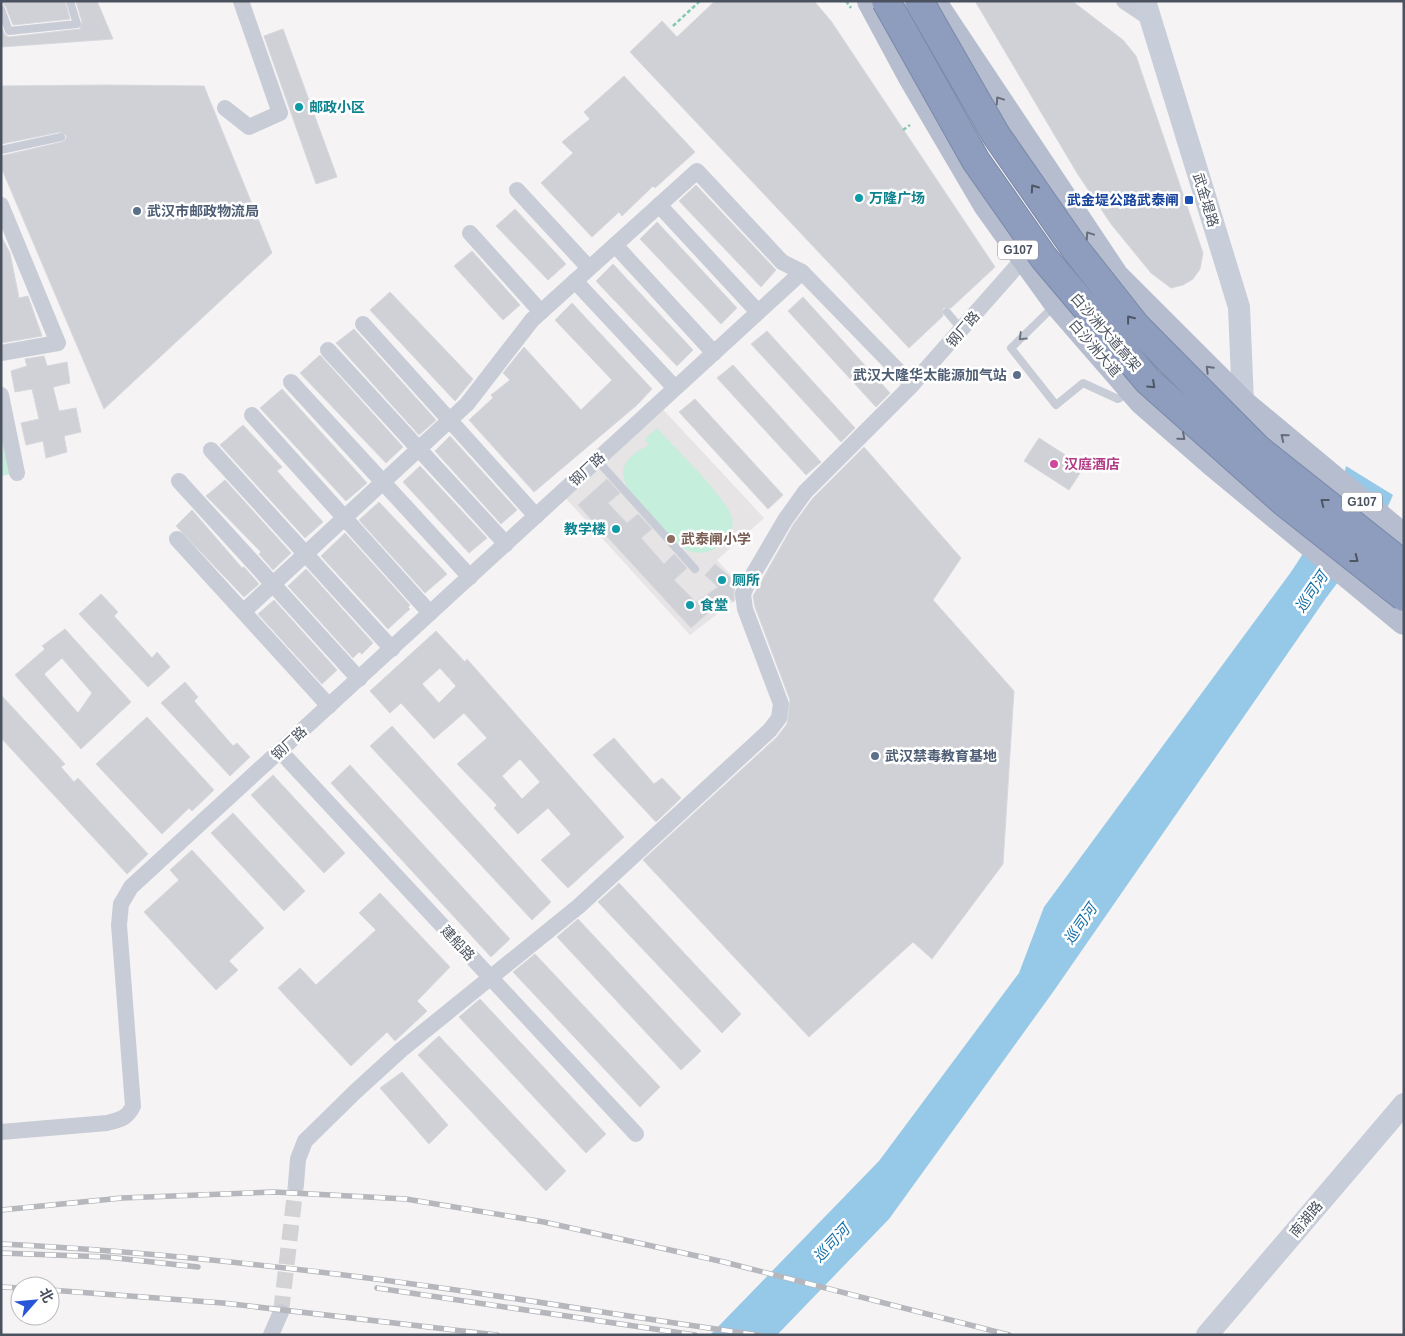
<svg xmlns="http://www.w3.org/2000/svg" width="1405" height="1336" viewBox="0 0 1405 1336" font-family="Arial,'Noto Sans SC',sans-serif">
<rect width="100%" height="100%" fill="#f5f3f3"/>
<polygon fill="#e6e4e4" points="658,404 764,518 717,560 740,585 743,594 690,635 561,493"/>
<g fill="#c6eedc">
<polygon points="1,395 17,473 1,476"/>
<path d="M657,428C673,446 724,495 731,515C739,537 713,557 692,552C677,547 666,531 655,520C631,494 600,468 649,445L645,439Z"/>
</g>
<polygon fill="#96c8e7" points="1346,466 1393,495 1378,529 1326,598 1053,992 889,1219 777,1335 710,1335 879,1161 1019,973 1044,907 1291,572 1339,499"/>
<g fill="#d0d1d6" stroke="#d7d8dd" fill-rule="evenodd">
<polygon points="1,1 65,1 70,19 13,25 6,7"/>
<polygon points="76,1 97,1 113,39 1,47 1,26 5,35 9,37 80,29 82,22"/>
<polygon points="715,1 814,1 831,21 995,267 951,308 943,308 943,316 909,348 630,52 662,21 677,37"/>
<polygon points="975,1 1072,1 1123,40 1136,56 1203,253 1200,269 1193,279 1183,285 1171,288 1151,273 1111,224 1077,173"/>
<polygon points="283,29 337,177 316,184 264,36"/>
<polygon points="624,76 695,152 655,188 653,186 622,216 619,212 592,237 541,183 573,153 562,142 590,119 584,112"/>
<polygon points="107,85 204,86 272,253 104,409 1,167 1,156 62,142 66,139 66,135 60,132 1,144 1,86"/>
<polygon points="696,185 776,270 761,287 679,201"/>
<polygon points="515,209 566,264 548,280 496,226"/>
<polygon points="657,222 737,308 721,324 640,239"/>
<polygon points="1,236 10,253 19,298 28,296 42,336 1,343"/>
<polygon points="472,251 520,305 503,320 454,266"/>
<polygon points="613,264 693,350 677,366 596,281"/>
<polygon points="390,292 473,379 455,401 370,310"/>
<polygon points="803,297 890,393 876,407 788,311"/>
<polygon points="572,303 652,389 637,405 534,492 469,420 493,398 491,395 510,380 503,373 524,347 581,410 612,380 555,320"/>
<polygon points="354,329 436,420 419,435 336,343"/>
<polygon points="767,331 855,428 841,442 751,344"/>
<polygon points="320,355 403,447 386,463 300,373"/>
<polygon points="44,356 47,366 67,362 70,383 53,387 59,411 76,408 81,432 64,436 67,452 46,458 43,441 26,445 21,423 39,419 32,389 15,392 11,371 27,366 25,359"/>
<polygon points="733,365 821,462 806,475 717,378"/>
<polygon points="282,389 367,483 346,501 260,408"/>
<polygon points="695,399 783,495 768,509 679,412"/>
<polygon points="243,425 282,467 277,471 323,522 305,538 220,445"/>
<polygon points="450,436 517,510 501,524 435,451"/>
<polygon points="1039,438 1084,467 1069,490 1024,461"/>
<polygon points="864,447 961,558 933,600 1014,691 1003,864 932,959 913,942 809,1037 643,860 777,737 787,724 790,700 755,607 753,596 793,525 813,498"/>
<polygon points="420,466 487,538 469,553 403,482"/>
<polygon points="607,479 620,493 608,503 627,523 638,514 652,529 641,538 664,564 674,554 687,568 674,580 696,602 718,587 705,575 715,564 737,583 734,590 734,602 727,596 691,628 578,505"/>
<polygon points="225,480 291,553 273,570 259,554 261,552 206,496"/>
<polygon points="379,502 447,574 425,593 359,520"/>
<polygon points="192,510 242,568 244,567 259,584 244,597 176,526"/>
<polygon points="345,533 410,605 408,607 410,609 388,629 321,556"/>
<polygon points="306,569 373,643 362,654 359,652 353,658 288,586"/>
<polygon points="101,594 118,612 114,616 152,658 157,652 170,667 148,687 79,614"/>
<polygon points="274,600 337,670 322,684 258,614"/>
<path d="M65,629L131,702L81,749L15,675L45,649L42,646ZM62,658L92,693L78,713L44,674Z"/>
<path d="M436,631L465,662L467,659L624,837L568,888L541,860L571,834L548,808L518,834L494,808L497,805L457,764L487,738L464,713L434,739L401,703L390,713L370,691ZM440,668L456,686L439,703L422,684ZM520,759L540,782L522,799L502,776Z"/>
<polygon points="185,682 198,697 194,701 233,746 237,743 250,757 230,776 161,703"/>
<polygon points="1,695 65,764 61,767 74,782 78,778 148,854 127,874 1,738"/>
<polygon points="147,717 214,790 192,811 189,808 162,834 96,764"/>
<polygon points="392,726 551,902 532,920 370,746"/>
<polygon points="614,738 654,784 662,778 681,798 656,822 593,755"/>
<polygon points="350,765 510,939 491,957 331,783"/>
<polygon points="273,775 345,853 324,873 251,795"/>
<polygon points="233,813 305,891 284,911 211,833"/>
<polygon points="192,850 264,928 229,961 238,970 216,990 144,912 179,880 170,870"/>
<polygon points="619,883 741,1014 722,1033 598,902"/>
<polygon points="380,893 450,967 417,1001 427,1011 395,1041 387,1032 351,1066 278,988 300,968 316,985 376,930 359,913"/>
<polygon points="578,919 701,1051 681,1070 557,937"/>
<polygon points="535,954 660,1087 640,1107 513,972"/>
<polygon points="480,999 606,1134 586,1153 459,1017"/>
<polygon points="439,1036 566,1171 546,1191 418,1055"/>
<polygon points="402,1072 448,1125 429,1144 380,1088"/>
</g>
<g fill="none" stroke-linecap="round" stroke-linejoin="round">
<polyline stroke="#d3d3d5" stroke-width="16" stroke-dasharray="16 8" stroke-linecap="butt" points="281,1312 296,1184"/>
<g stroke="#80cab2" stroke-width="2.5" stroke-dasharray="4 2.5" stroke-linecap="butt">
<polyline points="846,1 851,8"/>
<polyline points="673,26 700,1"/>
<polyline points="903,130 910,125"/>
</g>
<g stroke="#c8ccd6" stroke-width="8">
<polyline points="1,9 9,31 77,24 70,1"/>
<polyline points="1,150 61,137"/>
<polyline points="1053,307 1011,348 1056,405 1083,383 1118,399 1128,393"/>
<polyline points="947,312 962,330"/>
<polyline points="597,460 695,569"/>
</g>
<g stroke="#c8ccd6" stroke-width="16">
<polyline points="1124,1 1151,19"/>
<polyline points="225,108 249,127 280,113 241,1"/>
<polyline points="517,190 589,268"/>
<polyline points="1,205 58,343 1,353"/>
<polyline points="659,205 758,312"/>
<polyline points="470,233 541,312"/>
<polyline points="615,245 714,353"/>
<polyline points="575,281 675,388"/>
<polyline points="363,324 536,516"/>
<polyline points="328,350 506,544"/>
<polyline points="291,382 470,577"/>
<polyline points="1,395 17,473"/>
<polyline points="252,415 430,613"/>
<polyline points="211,450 392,649"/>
<polyline points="179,481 359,679"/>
<polyline points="177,539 329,706"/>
<polyline points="244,611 467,404 532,320 697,171 782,262 802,272"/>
<polyline points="280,751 636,1134"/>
<path d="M1,1132L107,1123C119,1120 127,1119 133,1106L119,925L121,904L131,887L802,272L912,385L1024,258"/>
<polyline points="296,1184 298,1159 305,1141 356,1091 401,1050 579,906 770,730 779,718 781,704 745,609 743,594 748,583 785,520 805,492 912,385"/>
<polyline points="271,1335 281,1312"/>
</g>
<g stroke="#c7cdd9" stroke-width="22">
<polyline points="1145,1 1239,307 1243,403 1239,412"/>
<polyline points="1207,1335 1404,1104"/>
</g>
<g stroke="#b5bdcf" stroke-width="26">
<polyline points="870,1 912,79 986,205 1057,304 1142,402 1213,464 1404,622"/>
<polyline points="933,1 1116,276 1243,403 1404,537"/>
</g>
<g stroke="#b5b7bc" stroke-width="5.5">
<g id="rail">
<polyline points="1,1210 122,1198 274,1192 406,1199 544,1222 724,1262 1009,1335"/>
<path d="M1,1244C164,1252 328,1271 490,1295C580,1308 669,1323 759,1335"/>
<polyline points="1,1253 107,1257 198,1267"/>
<polyline points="1,1287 20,1288"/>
<polyline points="377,1288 695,1335"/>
<polyline points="50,1290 223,1303 497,1335"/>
</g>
</g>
<use href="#rail" stroke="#fff" stroke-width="4" stroke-dasharray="11" stroke-linecap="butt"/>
<g stroke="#7a88a9" stroke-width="30" stroke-linecap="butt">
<g id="highway-bridge">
<polyline points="886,1 976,161 1044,258 1148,381 1284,502 1404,597"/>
<polyline points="919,1 996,135 1076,250 1136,326 1258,449 1404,565"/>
</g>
</g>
<use href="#highway-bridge" stroke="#8e9dbd" stroke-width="28"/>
</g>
<defs><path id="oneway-chevron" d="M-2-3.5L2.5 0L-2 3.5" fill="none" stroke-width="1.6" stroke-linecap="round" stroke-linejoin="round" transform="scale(1.25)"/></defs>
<g stroke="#666d7b">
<use href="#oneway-chevron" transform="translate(999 100) rotate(-124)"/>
<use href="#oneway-chevron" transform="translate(1089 235) rotate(-124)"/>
<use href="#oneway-chevron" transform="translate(1209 369) rotate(-135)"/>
<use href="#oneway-chevron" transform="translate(1182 437) rotate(41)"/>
<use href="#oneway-chevron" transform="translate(1284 437) rotate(-141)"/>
</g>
<g stroke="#4e5664">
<use href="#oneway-chevron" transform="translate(1034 188) rotate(-125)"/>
<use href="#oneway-chevron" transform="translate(1130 319) rotate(-128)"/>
<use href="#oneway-chevron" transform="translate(1152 385) rotate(43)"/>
<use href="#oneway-chevron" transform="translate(1324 502) rotate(-142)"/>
<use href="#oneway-chevron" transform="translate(1355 559) rotate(38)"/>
</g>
<use stroke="#707783" href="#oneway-chevron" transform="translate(1022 337) rotate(136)"/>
<g fill="#0f9aa8" stroke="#fff" stroke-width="2">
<circle cx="299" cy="107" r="5"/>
<circle cx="859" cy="198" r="5"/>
<circle cx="616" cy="529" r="5"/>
<circle cx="722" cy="580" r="5"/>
<circle cx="690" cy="605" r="5"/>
</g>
<rect fill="#1a4fb4" stroke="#fff" stroke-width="2" x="1184" y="195" width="10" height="10" rx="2.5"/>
<g fill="#5c6f8a" stroke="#fff" stroke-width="2">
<circle cx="137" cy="211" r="5"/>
<circle cx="1017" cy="375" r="5"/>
<circle cx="875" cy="756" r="5"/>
</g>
<circle fill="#d1479c" stroke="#fff" stroke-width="2" cx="1054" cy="464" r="5"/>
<circle fill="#8d6e63" stroke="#fff" stroke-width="2" cx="671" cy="539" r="5"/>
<g text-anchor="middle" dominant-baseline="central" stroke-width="5" stroke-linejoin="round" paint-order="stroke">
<g fill="#fff" stroke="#81868f" stroke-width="1">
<rect x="998" y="240.5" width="40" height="19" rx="4"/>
<rect x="1342" y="492.5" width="40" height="19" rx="4"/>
</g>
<g font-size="12" font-weight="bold" fill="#4b525f">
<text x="1018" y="250">G107</text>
<text x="1362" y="502">G107</text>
</g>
<g font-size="14" font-weight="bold" fill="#0d838f" stroke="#fff" text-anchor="start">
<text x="309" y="107">邮政小区</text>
<text x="869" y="198">万隆广场</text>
<text x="606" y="529" text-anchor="end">教学楼</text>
<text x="732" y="580">厕所</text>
<text x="700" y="605">食堂</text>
</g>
<g font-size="14" font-weight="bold" fill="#164399" stroke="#fff" text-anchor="end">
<text x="1179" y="200">武金堤公路武泰闸</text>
</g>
<g font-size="14" fill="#4b525f" stroke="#fff">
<text transform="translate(1206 200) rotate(73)">武金堤路</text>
<text transform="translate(963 329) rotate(-49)">钢厂路</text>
<text transform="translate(1106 332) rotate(49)">白沙洲大道高架</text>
<text transform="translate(1095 348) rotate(49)">白沙洲大道</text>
<text transform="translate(587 469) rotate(-43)">钢厂路</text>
<text transform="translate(289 743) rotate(-43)">钢厂路</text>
<text transform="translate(458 943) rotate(47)">建船路</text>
<text transform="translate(1306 1219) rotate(-50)">南湖路</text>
</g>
<g font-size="14" font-weight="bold" fill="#4e5e75" stroke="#fff" text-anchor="start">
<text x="147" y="211">武汉市邮政物流局</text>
<text x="1007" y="375" text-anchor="end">武汉大隆华太能源加气站</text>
<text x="885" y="756">武汉禁毒教育基地</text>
</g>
<g font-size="14" font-weight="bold" fill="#b23c85" stroke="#fff" text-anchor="start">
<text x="1064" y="464">汉庭酒店</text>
</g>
<g font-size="14" font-weight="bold" fill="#785e54" stroke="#fff" text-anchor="start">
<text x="681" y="539">武泰闸小学</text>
</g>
<g font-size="15" font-style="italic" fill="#176fa7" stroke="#fff">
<text transform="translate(1311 592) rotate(-56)">巡司河</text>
<text transform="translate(1080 924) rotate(-55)">巡司河</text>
<text transform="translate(831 1243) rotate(-47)">巡司河</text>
</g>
</g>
<rect width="1405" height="1336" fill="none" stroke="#4b525f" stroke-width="5"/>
<g transform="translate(35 1301) rotate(63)"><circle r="24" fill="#ffffff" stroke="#b7babf"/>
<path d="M0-4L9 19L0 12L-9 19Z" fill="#2856d9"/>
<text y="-8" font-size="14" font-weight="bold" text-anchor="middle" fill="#4b525f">北</text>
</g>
</svg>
